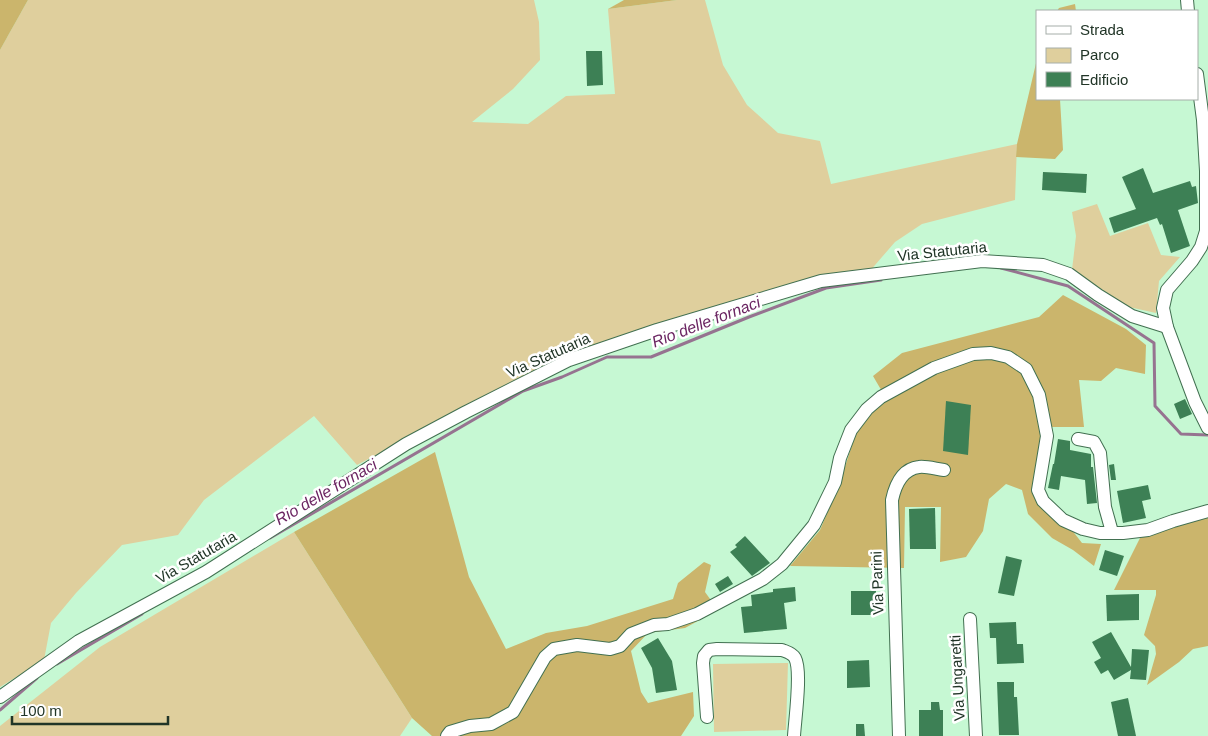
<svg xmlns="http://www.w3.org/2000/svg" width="1208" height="736" viewBox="0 0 1208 736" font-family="Arial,sans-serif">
<rect width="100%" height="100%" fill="#c6f8d3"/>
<g fill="#dfcf9d">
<polygon points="28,0 534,0 539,22 540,60 513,89 472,122 528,124 566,96 615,94 608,9 677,0 705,0 723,65 747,105 778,133 820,141 831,184 1017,144 1015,200 922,224 895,242 869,272 565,356 357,465 314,416 204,500 178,535 122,545 76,593 51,623 44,660 0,687 0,50"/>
<polygon points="1097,204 1110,236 1148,223 1161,255 1180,257 1159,281 1156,313 1129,307 1072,270 1076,236 1072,212"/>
<polygon points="294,532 412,718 400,736 0,736 0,726 100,647"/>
<polygon points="788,663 786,730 714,732 713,664"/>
</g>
<g fill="#cbb56c">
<polygon points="0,0 28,0 0,50"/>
<polygon points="624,0 677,0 608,9"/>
<polygon points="1075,4 1076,11 1057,11 1059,8"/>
<polygon points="1037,59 1037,99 1060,99 1063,150 1055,159 1016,157 1017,144"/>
<polygon points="1063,295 1126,329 1146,345 1145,374 1116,368 1101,381 1079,380 1084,427 1043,427 1033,480 1082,543 1101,544 1094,566 1073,550 1052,538 1028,514 1022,490 1006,484 989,499 983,531 966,557 940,562 941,507 905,507 904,568 790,566 820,530 839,485 856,433 872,413 889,399 880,388 873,376 902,353 1039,317"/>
<polygon points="435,452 469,577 506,649 546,633 587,626 673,599 678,583 704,562 711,565 705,592 718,610 685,628 648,633 631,651 641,692 648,703 693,692 694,716 681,736 432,736 412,718 294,532"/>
<polygon points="1200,517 1208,517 1208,646 1193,649 1179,662 1147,685 1156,654 1155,646 1144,635 1156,595 1156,590 1114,590 1140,538"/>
</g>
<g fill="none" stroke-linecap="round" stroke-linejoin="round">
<g stroke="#967390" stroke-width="3">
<polyline points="1001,268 1068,286 1154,343 1155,406 1181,434 1208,435"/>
<polyline points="270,538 523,391 562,377 607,357 651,357 749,317 826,288 881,280"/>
<polyline points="57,664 142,614"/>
<polyline points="0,710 37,678"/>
</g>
</g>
<g fill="#3d8055">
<polygon points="586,51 602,51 603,85 587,86"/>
<polygon points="1143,168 1153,193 1190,181 1192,187 1196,186 1198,203 1178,210 1190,246 1171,253 1162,224 1160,225 1157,218 1114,233 1109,218 1136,209 1122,177"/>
<polygon points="1043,172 1087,174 1086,193 1042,190"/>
<polygon points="1185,399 1192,414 1180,419 1174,404"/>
<polygon points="946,401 971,405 968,455 943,451"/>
<polygon points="1058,439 1070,441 1070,450 1091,454 1091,467 1093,467 1097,503 1087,504 1085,480 1061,476 1059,490 1048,488 1053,464 1054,464"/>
<polygon points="1114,464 1116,480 1111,480 1109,465"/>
<polygon points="1148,485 1151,499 1142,501 1146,518 1123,523 1117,491"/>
<polygon points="935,508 936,549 910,549 909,509"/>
<polygon points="745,536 770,563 752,576 730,552 737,547 735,545"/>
<polygon points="1105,550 1124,556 1117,576 1099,570"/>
<polygon points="1006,556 1022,560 1014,596 998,593"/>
<polygon points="728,576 733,584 720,592 715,584"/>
<polygon points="795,587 796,601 784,603 787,629 744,633 741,607 752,606 751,595 773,592 773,589"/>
<rect x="851" y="591" width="25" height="24"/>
<polygon points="1139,594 1139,620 1107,621 1106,595"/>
<polygon points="1016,622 1017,644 1023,644 1024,663 997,664 996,638 990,638 989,623"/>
<polygon points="1111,632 1131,667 1132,649 1149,650 1146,680 1130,679 1131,670 1114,680 1108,670 1101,674 1094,662 1101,658 1092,642"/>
<polygon points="658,638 672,661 677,690 656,693 652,668 641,648"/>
<polygon points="869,660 870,687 847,688 847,661"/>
<polygon points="997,682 1014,682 1014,697 1017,697 1019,735 999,735"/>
<polygon points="1128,698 1136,736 1118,736 1111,702"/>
<polygon points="931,702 939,702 940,710 943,710 943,736 919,736 919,710 931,710"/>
<polygon points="856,724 864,724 865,736 856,736"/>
</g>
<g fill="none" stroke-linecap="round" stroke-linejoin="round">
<g stroke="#427051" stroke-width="14">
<g id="minor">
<polyline points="1187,0 1188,11"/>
<polyline points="1197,74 1203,120 1206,171 1206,231 1201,247 1192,261 1167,290 1163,308 1167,327 1195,402 1208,428"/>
<polyline points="1078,439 1094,442 1100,453 1105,507 1112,532"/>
<polyline points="970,619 976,736"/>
<polyline points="0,697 79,641 206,572 406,444 466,412 569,360 657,330 821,281 982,261 1043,265 1069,274 1098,295 1132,316 1167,327"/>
<path d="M707,717L703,663L704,656L709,650L717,649L782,650C787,652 792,653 795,658C802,671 795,719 794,736"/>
<polyline points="447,736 450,732 470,726 491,724 513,712 545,657 554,649 577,645 610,649 620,646 631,634 654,625 668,624 697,614 763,579 782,564 814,525 835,482 840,458 851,430 867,409 881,397 934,368 973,354 991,353 1008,357 1026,369 1039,395 1047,436 1038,490 1043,501 1063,520 1083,529 1100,533 1123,533 1148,530 1173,521 1208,511"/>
<path d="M899,736L892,500C895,486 902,469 919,467C926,466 936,469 944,470"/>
</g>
</g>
<use href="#minor" stroke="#fff" stroke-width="12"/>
</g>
<g text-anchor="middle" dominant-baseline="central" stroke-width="5" stroke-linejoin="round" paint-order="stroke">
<g font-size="15" fill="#213527" stroke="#fff">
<text transform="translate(942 251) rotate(-6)">Via Statutaria</text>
<text transform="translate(548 355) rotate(-24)">Via Statutaria</text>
<text transform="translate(196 557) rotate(-30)">Via Statutaria</text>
<text transform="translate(877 583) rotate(-92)">Via Parini</text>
<text transform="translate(957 678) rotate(-93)">Via Ungaretti</text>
</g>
<g font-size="16" font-style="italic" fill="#6b2562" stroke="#fff">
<text transform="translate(706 322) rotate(-21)">Rio delle fornaci</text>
<text transform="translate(326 492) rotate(-30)">Rio delle fornaci</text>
</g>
</g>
<rect x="1036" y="10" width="162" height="90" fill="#ffffff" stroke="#a6aea9"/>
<rect x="1046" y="26" width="25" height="8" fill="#ffffff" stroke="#a6aea9"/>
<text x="1080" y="35" font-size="15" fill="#213527">Strada</text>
<rect x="1046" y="48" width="25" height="15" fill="#dfcf9d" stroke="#a6aea9"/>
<text x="1080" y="60" font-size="15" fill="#213527">Parco</text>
<rect x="1046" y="72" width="25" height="15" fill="#3d8055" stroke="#a6aea9"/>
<text x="1080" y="85" font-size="15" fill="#213527">Edificio</text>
<path d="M12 716v8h156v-8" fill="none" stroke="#213527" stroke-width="2.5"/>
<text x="20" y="716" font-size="15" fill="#213527" stroke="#ffffff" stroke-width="4" paint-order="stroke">100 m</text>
</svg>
